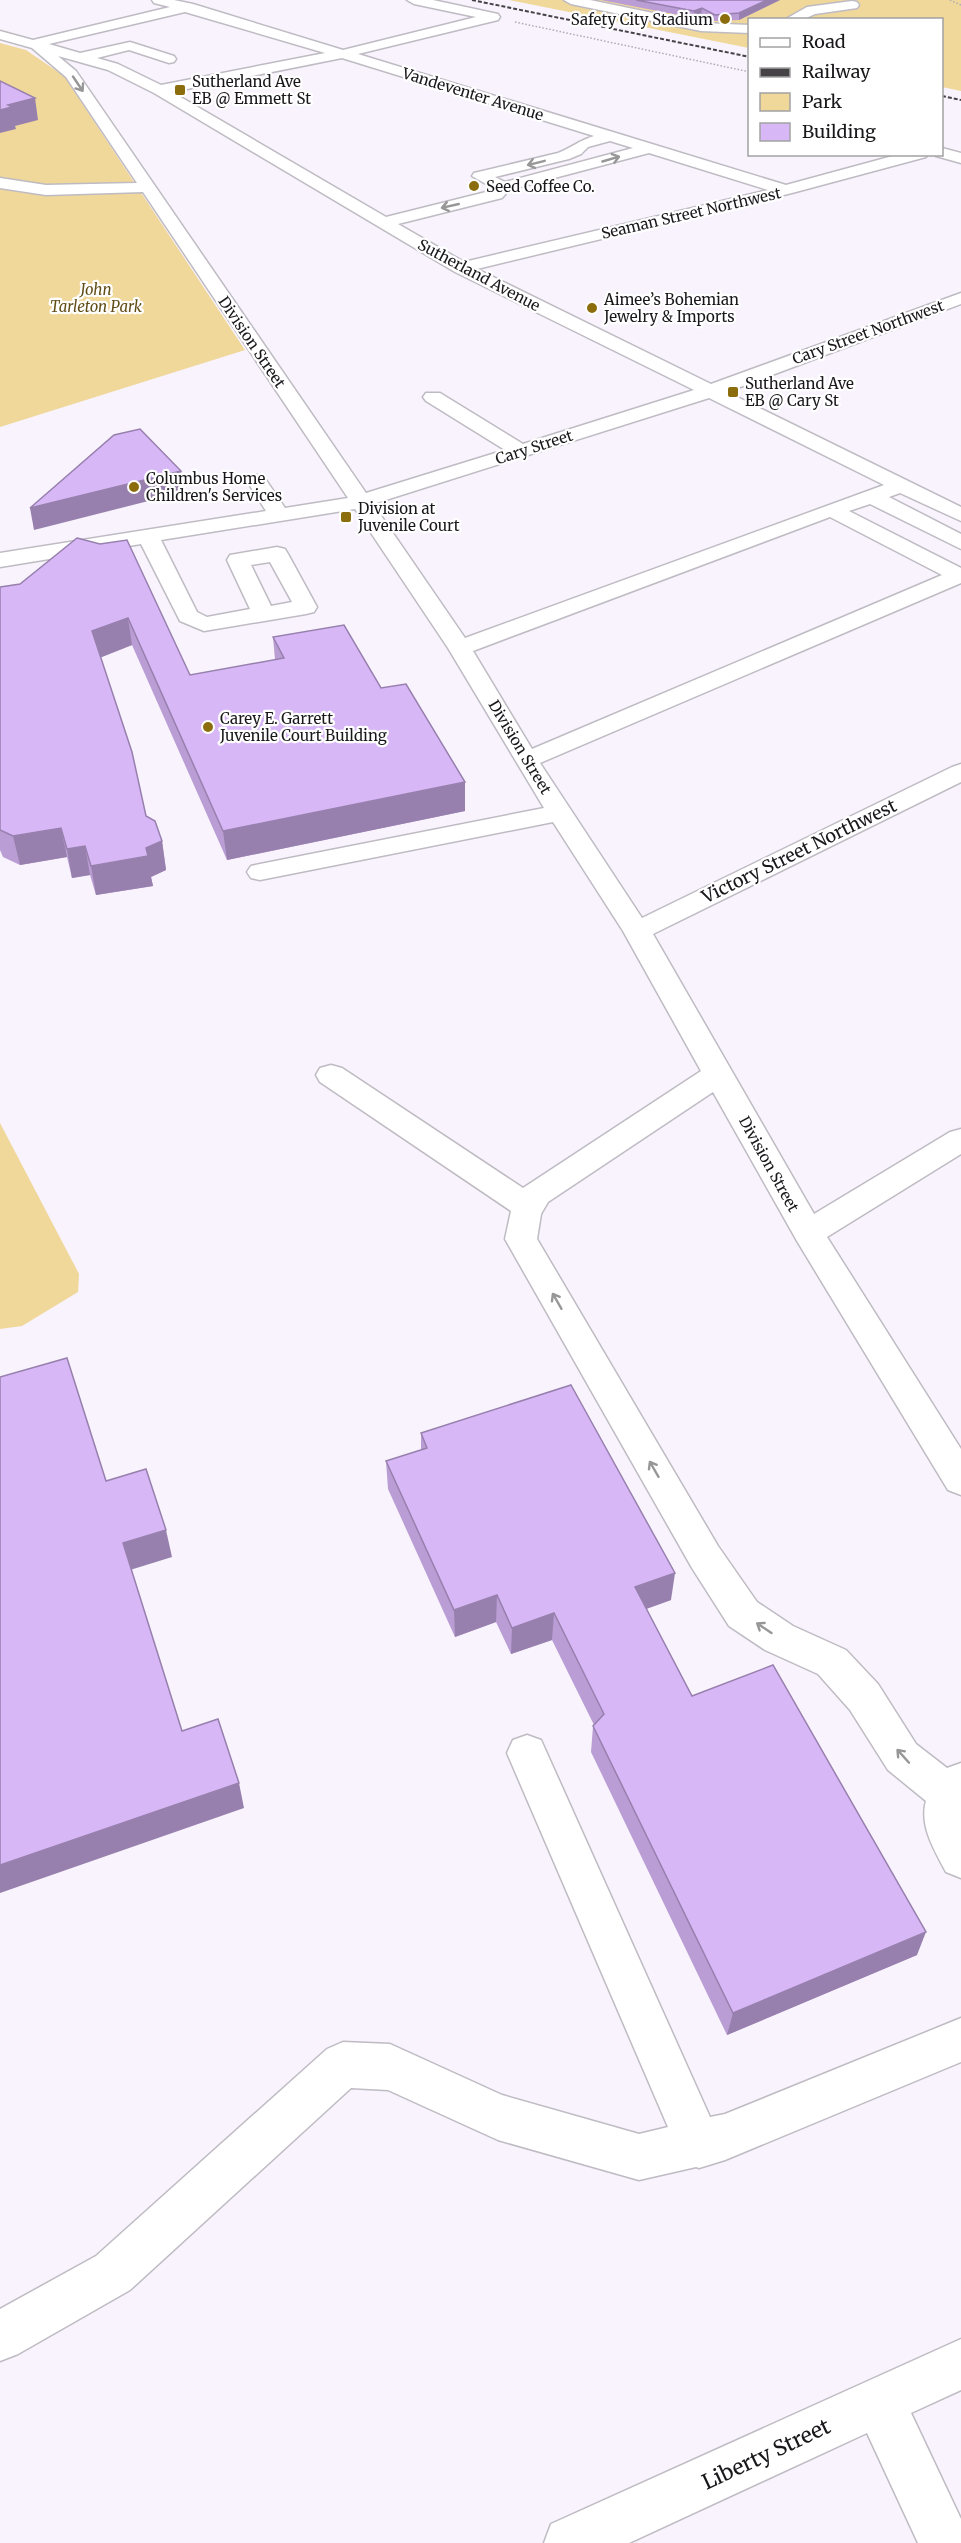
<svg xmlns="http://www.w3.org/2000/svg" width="961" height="2543" viewBox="0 0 961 2543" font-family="Merriweather,serif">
<rect width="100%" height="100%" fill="#f8f3fc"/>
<g fill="#f0d79a">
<polygon points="509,0 961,0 961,91 942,87 942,20 750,20 749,48"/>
<polygon points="0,43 26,50 64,76 245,350 0,427"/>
<polygon points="0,1123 79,1274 78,1292 22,1326 0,1329"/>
</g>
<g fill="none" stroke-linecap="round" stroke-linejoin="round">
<g stroke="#bfbbc3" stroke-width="3">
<g id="minor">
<path d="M152,0H174L193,4L343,50L476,17L414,4L407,0H433L498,14L500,17L498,20L358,54L786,185L900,154H927L926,157L792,193L477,269L711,384L961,293V304L727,392L961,507V521L900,493L889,497L961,534V549L870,504L849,511L961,568V583L540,763L642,918L952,767L961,764V782L653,934L814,1214L950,1132L961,1129V1154L827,1237L961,1449V1495L948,1490L797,1241L713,1092L548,1202L541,1214L537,1239L718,1546L757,1602L793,1626L846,1650L878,1684L916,1744L947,1768L961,1763V1878L946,1872C935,1851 919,1826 926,1801L888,1770L850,1710L818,1674L765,1650L729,1626L692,1568L505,1239L511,1211L320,1082L316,1075L320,1068L331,1065L342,1068L523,1188L701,1071L623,931L553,822L260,880L251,878L247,872L251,866L260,864L544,808L448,648L355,509L161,540L197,612L207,617L250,609L227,560L230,555L277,547L285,549L288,554L317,607L314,612L306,614L204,631L180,621L141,544L0,567V553L266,511L247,481L250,477L257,475L264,477L285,508L348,498L143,192L46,195L0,188V178L46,185L137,183L66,77L32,48L0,39V31L33,40L170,7L154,3ZM185,12L325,53L161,85L118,64L97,58L129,50L169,63L174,62L176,59L174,56L130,42L80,53L49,44ZM58,56L108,70L154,93L455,272L694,390L523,444L440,393H426L423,397L426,401L505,450L366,493L76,71ZM342,58L594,136C580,140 571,148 558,153L474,173L472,176L493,188L490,191L386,217L172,92ZM610,141L633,148L505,182L495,177L569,159L581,154L588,147ZM649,153L768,190L464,262L398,224L502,198L509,190ZM709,398L884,485L465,638L373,504ZM830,517L942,575L532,749L473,651ZM270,562L292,602L271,606L251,565Z"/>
<polygon points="564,0 590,0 701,23 750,25 750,33 701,31 571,4"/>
<polygon points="852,1 857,2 859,5 857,8 815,14 802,20 784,20 807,7"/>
<polygon points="942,148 961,153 961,163 936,156 935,154 942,154"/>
<polygon points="527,1735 541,1740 710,2117 725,2114 961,2018 961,2062 725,2160 699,2168 696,2167 639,2180 498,2140 388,2090 351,2088 130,2290 18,2354 0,2361 0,2309 96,2256 327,2049 343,2042 390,2044 502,2095 639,2134 668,2127 507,1753 513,1740"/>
<polygon points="961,2339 961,2390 911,2413 961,2519 961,2543 918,2543 867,2433 629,2543 544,2543 551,2524"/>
</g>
</g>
<g stroke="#aeaab1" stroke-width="1.5" stroke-dasharray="1.5 2" stroke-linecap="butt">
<polyline points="950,0 961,5"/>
<polyline points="515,22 750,72"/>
</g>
<use href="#minor" fill="#fff" fill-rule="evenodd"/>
<g stroke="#464347" stroke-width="2" stroke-dasharray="4 2" stroke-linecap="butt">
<polyline points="472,0 750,57"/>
<polyline points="942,96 961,100"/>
</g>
</g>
<g fill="#ba9dd4">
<polygon points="601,0 780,0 739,20 715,21 701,15 694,18"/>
<polygon points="77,538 190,675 275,660 273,637 381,688 465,811 227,860 132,645 101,657 146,816 162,841 166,870 151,877 153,886 96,895 90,875 72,878 67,857 20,865 3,857 0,850 0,587 20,584"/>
<polygon points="421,1433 671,1600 646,1609 692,1696 917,1955 727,2035 591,1752 593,1726 594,1725 552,1640 511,1654 496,1622 455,1637 388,1489 386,1461 421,1450"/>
</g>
<g fill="#9780ad">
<polygon points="767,0 780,0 739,20 739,13"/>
<polygon points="702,8 701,15 694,18 694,11"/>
<polygon points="35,98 38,120 15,126 16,129 0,133 0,110 8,105"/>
<polygon points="181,471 184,492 34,530 30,508"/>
<polygon points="128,618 132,645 97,659 92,631"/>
<polygon points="465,782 465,811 227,860 223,831"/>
<polygon points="61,828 67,857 20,865 13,836"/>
<polygon points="162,841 166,870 151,877 153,886 96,895 91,866 146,848"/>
<polygon points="85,846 90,875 72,878 67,849"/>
<polygon points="166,1530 172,1557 130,1570 123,1543"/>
<polygon points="675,1573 671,1600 632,1614 635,1587"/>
<polygon points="497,1595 496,1622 455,1637 454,1610"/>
<polygon points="554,1613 552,1640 511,1654 512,1628"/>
<polygon points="239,1783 244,1808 0,1893 0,1865"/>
<polygon points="926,1932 917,1955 727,2035 733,2013"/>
</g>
<g fill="#d8b7f7" stroke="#9780ad" stroke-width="1.5">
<polygon points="636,0 767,0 739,13 715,15 702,8 694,11"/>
<polygon points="0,81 35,98 8,105 12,107 0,110"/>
<polygon points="140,429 181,471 30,508 114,435"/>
<polygon points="77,538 100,544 127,540 190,675 284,658 273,637 344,625 381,688 406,684 465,782 223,831 128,618 92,631 132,752 146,816 155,821 162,841 146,848 148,856 91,866 85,846 67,849 61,828 13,836 0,830 0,587 20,584"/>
<polygon points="67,1358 106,1481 146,1469 166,1530 123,1543 182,1731 218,1719 239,1783 0,1865 0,1377"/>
<polygon points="571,1385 675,1573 635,1587 692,1696 773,1665 926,1932 733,2013 593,1726 604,1714 554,1613 512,1628 497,1595 454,1610 386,1461 427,1448 421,1433"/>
</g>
<defs><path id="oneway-shaft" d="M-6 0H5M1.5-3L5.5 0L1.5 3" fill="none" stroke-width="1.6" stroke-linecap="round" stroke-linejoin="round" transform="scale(1.5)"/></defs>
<g stroke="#989798">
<use href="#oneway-shaft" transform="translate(78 84) rotate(56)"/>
<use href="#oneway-shaft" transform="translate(611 159) rotate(-16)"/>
<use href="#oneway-shaft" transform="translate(536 163) rotate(166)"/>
<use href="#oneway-shaft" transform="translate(450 206) rotate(167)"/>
<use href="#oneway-shaft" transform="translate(557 1301) rotate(-120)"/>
<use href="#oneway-shaft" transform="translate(654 1469) rotate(-120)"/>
<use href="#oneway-shaft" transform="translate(764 1628) rotate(-146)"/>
<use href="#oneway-shaft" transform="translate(903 1756) rotate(-132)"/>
</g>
<g fill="#8c6d0e" stroke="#fff" stroke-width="2">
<circle cx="725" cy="19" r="6"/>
<rect x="174" y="84" width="12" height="12" rx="3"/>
<circle cx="474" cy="186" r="6"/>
<circle cx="592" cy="308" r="6"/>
<rect x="727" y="386" width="12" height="12" rx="3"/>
<circle cx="134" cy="487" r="6"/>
<rect x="340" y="511" width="12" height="12" rx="3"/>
<circle cx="208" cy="727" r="6"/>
</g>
<g text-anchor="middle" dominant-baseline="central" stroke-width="4.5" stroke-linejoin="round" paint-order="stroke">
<g font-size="15" fill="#19171a" stroke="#fff" text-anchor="start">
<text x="713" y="19" text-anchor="end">Safety City Stadium</text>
<text x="192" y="81">Sutherland Ave<tspan x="192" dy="17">EB @ Emmett St</tspan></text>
<text x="486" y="186">Seed Coffee Co.</text>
<text x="604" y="299">Aimee’s Bohemian<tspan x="604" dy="17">Jewelry &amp; Imports</tspan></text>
<text x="745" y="383">Sutherland Ave<tspan x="745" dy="17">EB @ Cary St</tspan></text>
<text x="146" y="478">Columbus Home<tspan x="146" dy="17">Children's Services</tspan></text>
<text x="358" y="508">Division at<tspan x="358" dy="17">Juvenile Court</tspan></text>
<text x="220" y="718">Carey E. Garrett<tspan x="220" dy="17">Juvenile Court Building</tspan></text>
</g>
<g font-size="15" fill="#19171a" stroke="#fff">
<text transform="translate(473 94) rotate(17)">Vandeventer Avenue</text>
<text transform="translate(691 213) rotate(-13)">Seaman Street Northwest</text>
<text transform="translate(479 275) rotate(28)">Sutherland Avenue</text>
<text transform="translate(868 332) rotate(-20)">Cary Street Northwest</text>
<text transform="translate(252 342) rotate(56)">Division Street</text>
<text transform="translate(534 447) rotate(-18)">Cary Street</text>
<text transform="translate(520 747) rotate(59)">Division Street</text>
<text transform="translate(769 1164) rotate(61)">Division Street</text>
</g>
<g font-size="15" font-style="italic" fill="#614d17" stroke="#fff">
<text x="96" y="289">John<tspan x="96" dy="17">Tarleton Park</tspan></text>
</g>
<g font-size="18" fill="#19171a" stroke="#fff">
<text transform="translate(799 851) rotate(-26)">Victory Street Northwest</text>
</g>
<g font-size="21" fill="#19171a" stroke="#fff">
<text transform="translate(766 2454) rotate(-25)">Liberty Street</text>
</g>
</g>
<rect x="748" y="18" width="195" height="138" fill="#ffffff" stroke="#a3a2a3" stroke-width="1.5"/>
<rect x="760" y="38" width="30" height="9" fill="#ffffff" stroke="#a3a2a3" stroke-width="1.5"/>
<text x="802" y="48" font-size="18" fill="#19171a">Road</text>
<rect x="760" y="68" width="30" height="9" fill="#464347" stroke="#a3a2a3" stroke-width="1.5"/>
<text x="802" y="78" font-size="18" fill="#19171a">Railway</text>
<rect x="760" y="93" width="30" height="18" fill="#f0d79a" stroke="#a3a2a3" stroke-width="1.5"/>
<text x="802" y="108" font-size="18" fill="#19171a">Park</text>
<rect x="760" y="123" width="30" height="18" fill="#d8b7f7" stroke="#a3a2a3" stroke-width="1.5"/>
<text x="802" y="138" font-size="18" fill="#19171a">Building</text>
</svg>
